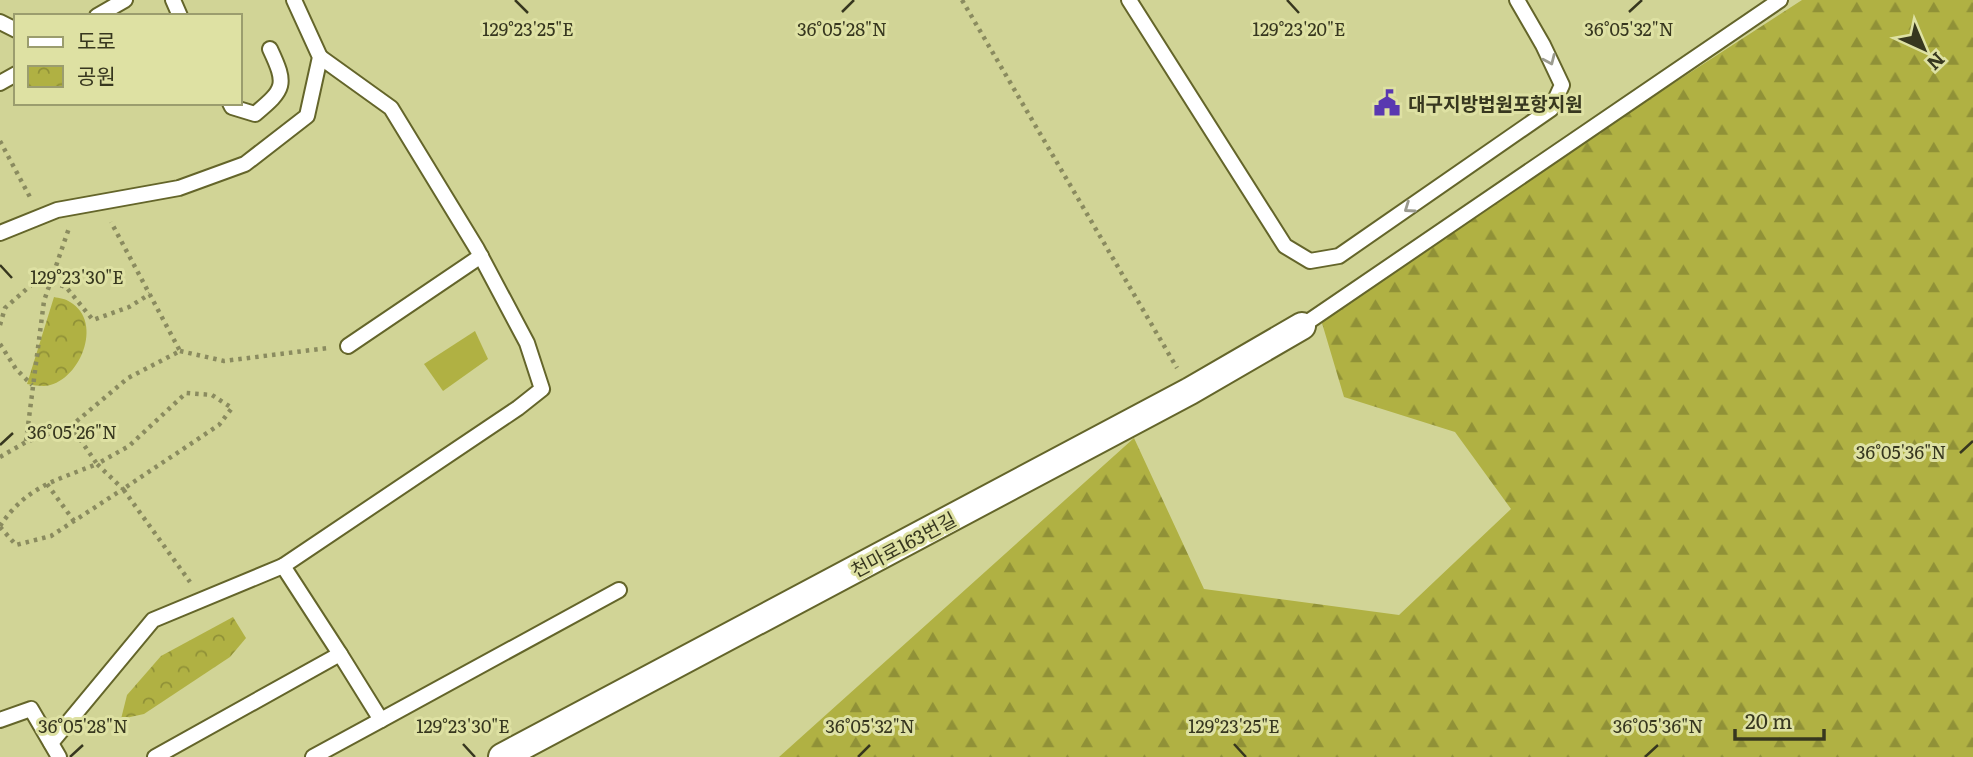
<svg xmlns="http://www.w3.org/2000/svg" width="1973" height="757" viewBox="0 0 1973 757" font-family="Literata,'Noto Sans KR',serif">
<defs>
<pattern id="forest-firs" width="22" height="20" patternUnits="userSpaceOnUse" patternTransform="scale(1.75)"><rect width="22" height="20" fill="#b0b143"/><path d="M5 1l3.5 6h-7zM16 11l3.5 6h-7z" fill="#909137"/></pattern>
<pattern id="park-crowns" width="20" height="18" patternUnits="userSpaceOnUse" patternTransform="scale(1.75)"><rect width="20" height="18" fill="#b0b143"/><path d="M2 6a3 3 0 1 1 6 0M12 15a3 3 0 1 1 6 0" fill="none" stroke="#909137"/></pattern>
</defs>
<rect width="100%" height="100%" fill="#d1d496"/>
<polygon fill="#b0b143" points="475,331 488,359 443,391 424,364"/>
<polygon fill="url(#forest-firs)" points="1802,0 1973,0 1973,757 779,757 1134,438 1204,589 1399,615 1511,509 1455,432 1344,397 1319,313"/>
<g fill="url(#park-crowns)">
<path d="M54,297C59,298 66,299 70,302C105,322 79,384 44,386C39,386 32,385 27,384Z"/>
<polygon points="233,617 246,638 230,657 144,714 121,719 127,695 161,656"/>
</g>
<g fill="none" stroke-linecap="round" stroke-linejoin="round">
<g stroke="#64652a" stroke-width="18">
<g id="service">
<polyline points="173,0 180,16"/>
<polyline points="1129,0 1285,246 1310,261 1339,256 1551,109 1562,85 1543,45 1517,0"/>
<polyline points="97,16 125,0"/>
<polyline points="0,22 16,30"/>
<polyline points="320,57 391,108 477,249 527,343 542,389 518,408 283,566 340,654"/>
<polyline points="0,83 16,74"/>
<path d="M230,103L232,107L255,114C285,89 287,85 270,49"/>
<polyline points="0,233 57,210 179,188 245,164 307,116 320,57 294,0"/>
<polyline points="1302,326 1780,0"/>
<polyline points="348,346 481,256"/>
<polyline points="0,720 31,709 59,757"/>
<polyline points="381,720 619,590"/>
<polyline points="51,743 153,620 283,566"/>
<polyline points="155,757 340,654 381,720 313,757"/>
</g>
</g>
<g stroke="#64652a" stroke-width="30">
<polyline id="minor" points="502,757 1190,391 1302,326"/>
</g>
<g stroke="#8a8b5f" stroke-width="4.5" stroke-dasharray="3.5 5" stroke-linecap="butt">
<polyline points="962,0 1177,368"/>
<polyline points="0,141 31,199"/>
<polyline points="0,325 5,308 38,279 66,287 93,320 129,307 150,294"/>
<polyline points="0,344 16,369 32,385"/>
<polyline points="180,351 224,361 328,348"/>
<polyline points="26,441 44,301 69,228"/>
<polyline points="0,457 26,442 71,426 128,378 180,351 111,222"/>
<polyline points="47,484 74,521"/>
<path d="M0,526C27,486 55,481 97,464L71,426"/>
<polyline points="0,527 16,545 51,536 123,489 97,464 129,446 186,393 212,395 232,408 219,425 123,489 190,582"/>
</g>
<use href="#service" stroke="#fff" stroke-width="14"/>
<use href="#minor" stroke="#fff" stroke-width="26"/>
</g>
<defs><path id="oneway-chevron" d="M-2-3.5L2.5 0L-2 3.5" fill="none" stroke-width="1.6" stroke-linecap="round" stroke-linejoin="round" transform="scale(1.75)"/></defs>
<g stroke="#9b9b8f">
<use href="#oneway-chevron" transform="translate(1550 60) rotate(66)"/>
<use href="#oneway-chevron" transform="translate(1409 208) rotate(145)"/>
</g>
<path fill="none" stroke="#37371f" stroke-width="2.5" d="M515,0L528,13M1287,0L1299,13M842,12L854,0M1629,12L1642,0M0,265L12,278M0,445L13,433M1960,453L1973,441M463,744L475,757M1234,744L1246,757M70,757L83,745M858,757L870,745M1645,757L1658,745"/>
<defs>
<g id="civic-bare" transform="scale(2.1)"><path d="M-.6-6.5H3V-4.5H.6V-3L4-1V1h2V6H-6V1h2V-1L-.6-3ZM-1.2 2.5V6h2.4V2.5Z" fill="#5938b0" stroke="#dee1a3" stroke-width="2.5" paint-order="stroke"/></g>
</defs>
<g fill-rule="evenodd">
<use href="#civic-bare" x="1387" y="103"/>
</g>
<g text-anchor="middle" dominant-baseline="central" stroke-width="6" stroke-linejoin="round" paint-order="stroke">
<g font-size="19" font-weight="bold" fill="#37371f" stroke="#dee1a3" text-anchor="start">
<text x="1408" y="103">대구지방법원포항지원</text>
</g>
<g font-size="19" fill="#37371f" stroke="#dee1a3">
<text transform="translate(903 544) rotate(-28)">천마로163번길</text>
</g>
</g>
<g font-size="18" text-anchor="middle" fill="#37371f" stroke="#dee1a3" stroke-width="6" stroke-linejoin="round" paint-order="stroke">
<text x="842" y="36">36°05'28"N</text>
<text x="1629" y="36">36°05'32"N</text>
<text x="528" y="36">129°23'25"E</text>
<text x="1299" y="36">129°23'20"E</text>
<text x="77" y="284">129°23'30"E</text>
<text x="72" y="439">36°05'26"N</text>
<text x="1901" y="459">36°05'36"N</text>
<text x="463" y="733">129°23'30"E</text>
<text x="1234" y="733">129°23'25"E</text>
<text x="83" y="733">36°05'28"N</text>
<text x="870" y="733">36°05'32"N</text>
<text x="1658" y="733">36°05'36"N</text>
</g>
<rect x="14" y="14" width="228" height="91" fill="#dee1a3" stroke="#9b9d6e" stroke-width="2"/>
<rect x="28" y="37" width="35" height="10" fill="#ffffff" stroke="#9b9d6e" stroke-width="2"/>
<text x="77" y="49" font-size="21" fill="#37371f">도로</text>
<rect x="28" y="66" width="35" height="21" fill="url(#park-crowns)" stroke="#9b9d6e" stroke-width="2"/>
<text x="77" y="84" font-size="21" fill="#37371f">공원</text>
<g transform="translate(1924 49) rotate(136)" stroke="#dee1a3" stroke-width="5" paint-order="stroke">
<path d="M0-5L12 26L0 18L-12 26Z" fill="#37371f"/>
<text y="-10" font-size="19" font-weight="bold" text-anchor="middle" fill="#37371f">N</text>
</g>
<path d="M1735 729v10h89v-10" fill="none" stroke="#37371f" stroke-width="3.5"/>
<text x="1745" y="729" font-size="21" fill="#37371f" stroke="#dee1a3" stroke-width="5" paint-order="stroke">20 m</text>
</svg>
